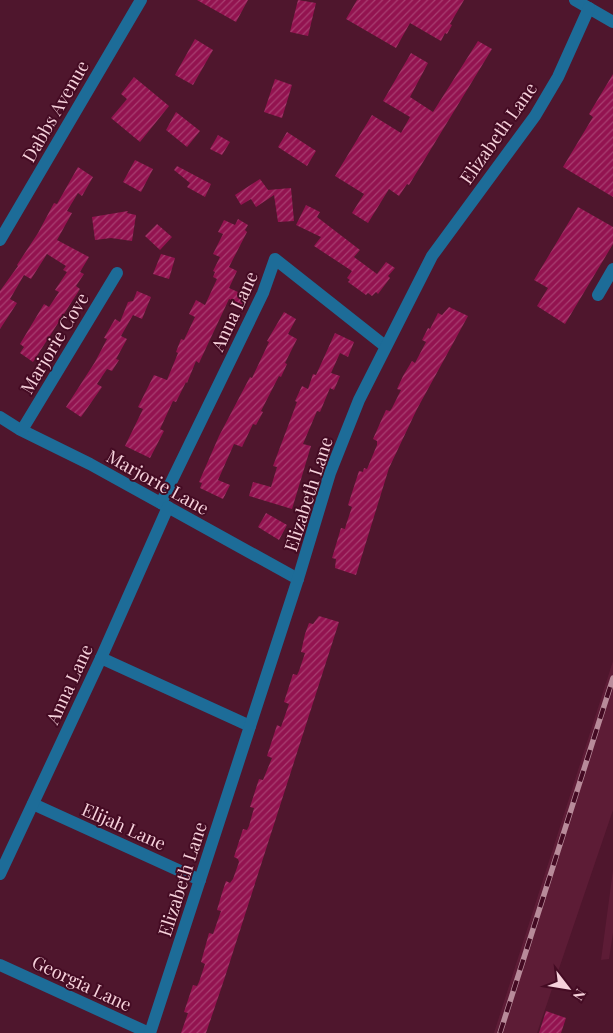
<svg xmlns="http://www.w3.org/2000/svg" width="613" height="1033" viewBox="0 0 613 1033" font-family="'Playfair Display',serif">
<defs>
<pattern id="building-hatch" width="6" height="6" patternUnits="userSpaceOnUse" patternTransform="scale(1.25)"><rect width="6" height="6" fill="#931350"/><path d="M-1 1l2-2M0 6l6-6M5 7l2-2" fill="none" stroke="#a83f71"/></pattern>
</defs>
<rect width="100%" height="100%" fill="#4f162d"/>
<g fill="#5d1c36">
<polygon points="613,661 613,810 537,1033 494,1033"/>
<polygon points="613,870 613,933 609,959 601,960"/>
</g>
<g fill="url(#building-hatch)">
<polygon points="197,0 248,0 236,22"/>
<polygon points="298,0 316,3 308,36 290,32"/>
<polygon points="357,0 464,0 450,24 452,25 447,34 445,33 441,41 410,23 396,48 346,19"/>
<polygon points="195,39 213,50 193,85 175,75"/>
<polygon points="478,41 492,49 409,185 407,184 399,196 389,189 368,223 352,213 364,194 335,176 372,115 401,133 410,117 383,101 411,53 428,63 410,97 433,112"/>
<polygon points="613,74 613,197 563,167 593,117 589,114"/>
<polygon points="134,77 169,106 140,142 111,118 127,99 121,94"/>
<polygon points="275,79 292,85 282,118 264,112"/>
<polygon points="176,112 200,131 187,147 166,130"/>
<polygon points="287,132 316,151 307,166 278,147"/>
<polygon points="218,135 230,142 222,155 210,149"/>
<polygon points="135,160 153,169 141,192 123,182"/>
<polygon points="177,166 211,184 205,197 187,187 190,183 174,170"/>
<polygon points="78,167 93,177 82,196 78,193 67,211 72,213 57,240 89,257 80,272 84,274 76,286 80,289 33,362 20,353 24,347 20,344 44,304 49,307 59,292 55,290 67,272 63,270 66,266 47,254 31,279 24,275 10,299 17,303 0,329 0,291 18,266 17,265 38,233 54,203 57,204"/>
<polygon points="260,179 268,190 291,188 294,221 278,222 274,195 256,207 251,199 241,205 235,195"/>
<polygon points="306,205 320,212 317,217 360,250 354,257 377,274 386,262 395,268 388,276 390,278 378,294 376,292 372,296 368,293 366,295 348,282 350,280 347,278 352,271 314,246 321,237 296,225"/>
<polygon points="578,207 613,227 613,244 565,324 537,306 548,288 534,280"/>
<polygon points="128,211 127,213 136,215 132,241 111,238 95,240 92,217"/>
<polygon points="238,219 248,225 245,230 247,232 229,267 237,271 229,288 247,296 243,305 229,299 199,363 196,361 187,383 186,382 176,402 173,401 160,429 164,431 150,458 125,446 143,409 138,407 154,375 167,380 178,353 176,352 181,339 184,340 195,317 189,314 196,300 205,305 217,279 213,277 215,272 213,271 220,257 213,254 223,234 218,232 224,220 235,225"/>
<polygon points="157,224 172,237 160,250 145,236"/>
<polygon points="161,254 175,258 169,279 153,274"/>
<polygon points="137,291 151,297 142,319 133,315 121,336 127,339 116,359 119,360 112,371 107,369 97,384 102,387 81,417 66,407 95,362 107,339 104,338 115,319 120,322 128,302 133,301"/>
<polygon points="449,307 468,316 417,409 389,468 356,575 335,568 336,559 332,558 341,528 345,529 346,525 352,507 348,505 359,471 363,472 364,468 367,469 377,445 377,441 373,439 381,421 386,410 390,411 392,408 401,390 397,389 403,376 412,361 415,363 426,342 422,340 428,328 430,329 438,313 442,315"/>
<polygon points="284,312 296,319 288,334 297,339 285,363 287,364 281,377 279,376 261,411 263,412 256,425 253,424 242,447 234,444 218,480 230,485 223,499 200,488 202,483 199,482 219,436 250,377 252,378 269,342 267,341"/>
<polygon points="335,333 354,342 348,357 340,353 331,373 340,376 334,390 330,388 320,412 317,411 303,444 311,446 292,509 249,496 253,482 271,487 277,467 273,466 297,402 295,401 302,386 308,389 313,374 316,375"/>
<polygon points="266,513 287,525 279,540 258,527"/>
<polygon points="319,616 339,622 224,980 206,1033 181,1033 188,1013 184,1012 193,985 197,986 199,982 205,964 201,962 206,944 209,933 213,934 221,911 217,910 222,893 226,881 230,883 233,879 239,862 238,859 234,857 243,829 247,830 249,826 254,808 250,807 259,779 263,780 272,758 267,756 277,725 281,727 289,704 284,702 293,674 297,675 299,671 305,653 301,652 305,634 309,623 313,624"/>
<polygon points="546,1011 566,1018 561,1033 539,1033"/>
</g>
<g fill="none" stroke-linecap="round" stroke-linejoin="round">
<g stroke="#1d6c98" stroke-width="12">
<polyline points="575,0 613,22"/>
<polyline points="0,240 141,0"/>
<polyline points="598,295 613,269"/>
<polyline points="0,417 19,429 90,464 298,579"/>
<polyline points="22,430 117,273"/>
<polyline points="161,503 263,293 275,259 385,346"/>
<polyline points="101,658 250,726"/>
<polyline points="33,804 200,880"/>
<polyline points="0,874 101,658 168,507"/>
<polyline points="0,965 149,1033"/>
<polyline points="150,1033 298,579 330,473 359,400 432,256 535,116 558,77 589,8"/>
</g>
<g stroke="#b88b9a" stroke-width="5.5">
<polyline id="rail" points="500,1033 613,678"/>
</g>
<use href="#rail" stroke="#440b23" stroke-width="4" stroke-dasharray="11" stroke-linecap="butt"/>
</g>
<g text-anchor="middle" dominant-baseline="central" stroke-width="4" stroke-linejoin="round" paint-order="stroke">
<g font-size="18" fill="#f6d1db" stroke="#440b23">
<text transform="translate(55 111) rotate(-60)">Dabbs Avenue</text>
<text transform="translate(498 133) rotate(-55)">Elizabeth Lane</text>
<text transform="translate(234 311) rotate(-65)">Anna Lane</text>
<text transform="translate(54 343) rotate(-59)">Marjorie Cove</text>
<text transform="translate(158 482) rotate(29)">Marjorie Lane</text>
<text transform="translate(308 494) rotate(-72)">Elizabeth Lane</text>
<text transform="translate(69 684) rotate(-65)">Anna Lane</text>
<text transform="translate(124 826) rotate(24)">Elijah Lane</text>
<text transform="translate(182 879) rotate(-72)">Elizabeth Lane</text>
<text transform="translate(82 983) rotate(25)">Georgia Lane</text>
</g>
</g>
<g transform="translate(568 988) rotate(121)" stroke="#440b23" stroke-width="4" paint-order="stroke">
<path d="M0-4L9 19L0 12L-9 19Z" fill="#f6d1db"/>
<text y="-8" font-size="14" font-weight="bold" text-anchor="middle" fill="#f6d1db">N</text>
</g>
</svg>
